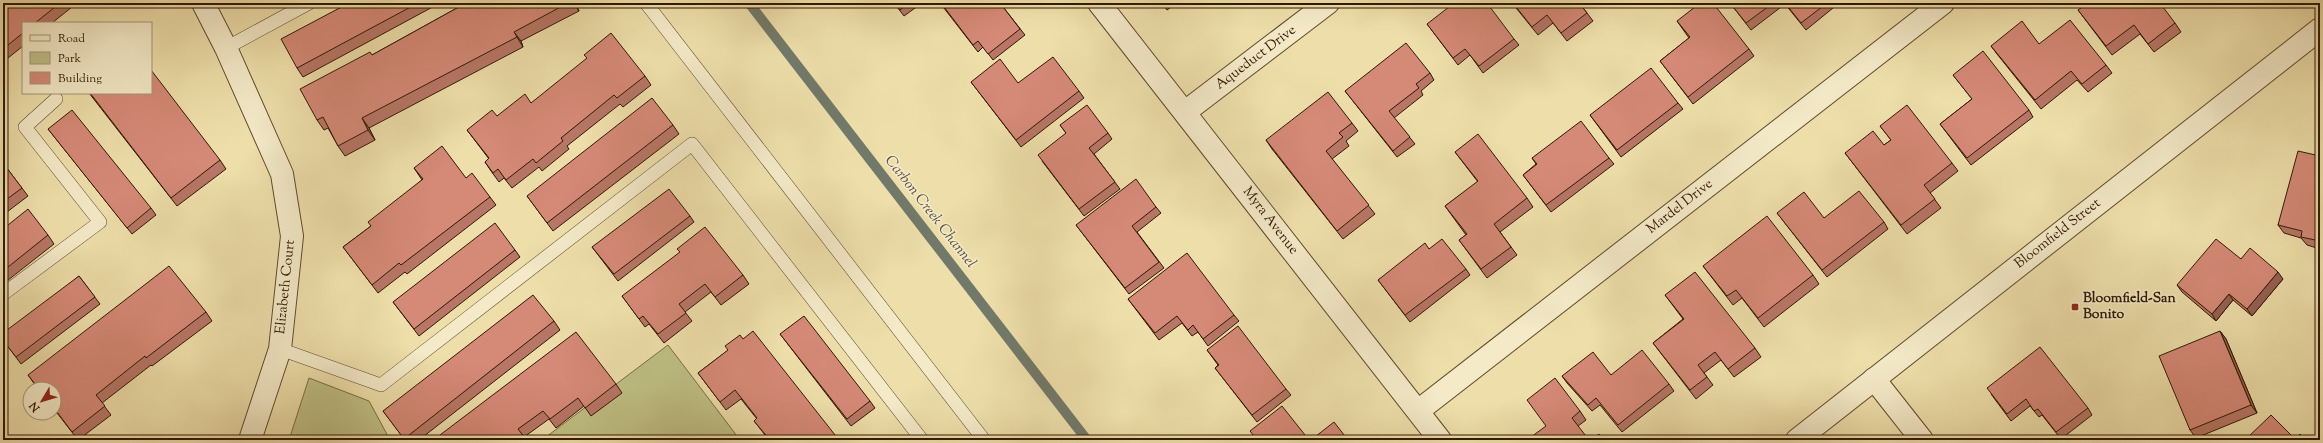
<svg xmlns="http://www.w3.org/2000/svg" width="2323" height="443" viewBox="0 0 2323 443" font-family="'Sorts Mill Goudy',serif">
<rect width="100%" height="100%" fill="#eedfaa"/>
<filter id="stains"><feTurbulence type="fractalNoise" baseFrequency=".005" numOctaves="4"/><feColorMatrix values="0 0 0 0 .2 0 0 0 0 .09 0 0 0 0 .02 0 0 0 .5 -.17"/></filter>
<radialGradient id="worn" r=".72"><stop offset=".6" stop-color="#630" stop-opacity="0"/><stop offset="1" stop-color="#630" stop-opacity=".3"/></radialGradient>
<g fill="#bfc085" stroke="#786c42">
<polygon points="668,345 740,440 542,440"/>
<polygon points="309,378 369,401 390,440 289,440"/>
</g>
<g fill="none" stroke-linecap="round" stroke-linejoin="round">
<polyline stroke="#717a6a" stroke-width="10" points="749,3 1087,440"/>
<g stroke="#604a2a" stroke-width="14">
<g id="service">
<polyline points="646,3 984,440"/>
<polyline points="226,48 309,3"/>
<polyline points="3,294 100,222 25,127 56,99"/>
<polyline points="280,349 381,385 692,144 922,440"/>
</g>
</g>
<g stroke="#604a2a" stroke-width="24">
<g id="minor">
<polyline points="203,3 226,48 282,174 292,236 280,349 250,440"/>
<polyline points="1099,3 1440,440"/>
<polyline points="1185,112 1328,3"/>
<polyline points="1874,379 1922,440"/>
<polyline points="1418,411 1943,3"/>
</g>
</g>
<g stroke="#604a2a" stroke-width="24">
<polyline id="tertiary" points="1797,440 2320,29"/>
</g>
<use href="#service" stroke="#f4eac8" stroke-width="13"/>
<use href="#minor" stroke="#f4eac8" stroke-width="22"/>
<use href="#tertiary" stroke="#f4eac8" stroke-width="22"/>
</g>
<g fill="#b77666" stroke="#311800">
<polygon points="3,3 77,3 52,23 23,23 23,46 3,62"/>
<polygon points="264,3 272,3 266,6"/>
<polygon points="349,3 440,3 303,77 297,68"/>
<polygon points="466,3 575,3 579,11 521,41 523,47 369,128 375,140 345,156 338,146 328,128 324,130 317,120 372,55"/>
<polygon points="894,3 922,3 904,16"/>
<polygon points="940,3 1000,3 1025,35 993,60 983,47 978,52"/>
<polygon points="1162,3 1177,3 1167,10"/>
<polygon points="1218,3 1229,3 1222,8"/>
<polygon points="1512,3 1583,3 1581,5 1593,21 1567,41 1553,23 1538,35"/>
<polygon points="1730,3 1829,3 1833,8 1806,30 1785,4 1751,30"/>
<polygon points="2078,10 2175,23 2181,32 2154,52 2140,34 2112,55"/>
<polygon points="1677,21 1749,49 1754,56 1693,104 1660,61 1689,38"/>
<polygon points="1427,24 1514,39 1519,45 1483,73 1470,55 1458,65"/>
<polygon points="2039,44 2106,65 2112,73 2088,92 2077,80 2041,109 1997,54 1991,46"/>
<polygon points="1430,73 1434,80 1421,91 1423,95 1394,118 1415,144 1397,157 1345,91"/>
<polygon points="1953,75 2029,110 2033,117 1971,165 1940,124 1972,99"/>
<polygon points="645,76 651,85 623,107 620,104 567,146 569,149 542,171 539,167 512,188 504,178 499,182 491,171 485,162 489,159 467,130 497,116 531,103"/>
<polygon points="971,82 1018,83 1079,91 1084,98 1021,147"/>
<polygon points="89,93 151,93 220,160 226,169 177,206"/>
<polygon points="1678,103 1683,109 1621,157 1590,115"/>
<polygon points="1352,123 1358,131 1346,141 1349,146 1332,159 1375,214 1343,239 1272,149 1266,140"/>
<polygon points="673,125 679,134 553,231 527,196"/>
<polygon points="1060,125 1108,133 1112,139 1094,154 1120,189 1084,216 1042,161 1066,133"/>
<polygon points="1880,126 1952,163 1958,171 1930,193 1941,208 1907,234 1845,153 1884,145 1891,140"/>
<polygon points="48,129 151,208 156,215 132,234"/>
<polygon points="1455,152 1527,198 1533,207 1500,232 1517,255 1487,278 1459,240 1466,235 1445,206 1478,182"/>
<polygon points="2320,156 2320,249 2307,245 2301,238 2284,233 2278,225"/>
<polygon points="1532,158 1609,158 1614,164 1551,212 1523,175 1536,164"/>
<polygon points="3,163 28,196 3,215"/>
<polygon points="414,168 466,178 490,197 496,205 407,274 405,272 378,293 343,247 371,226 422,180"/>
<polygon points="1156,207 1161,213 1137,232 1164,268 1129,294 1076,225"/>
<polygon points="1777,213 1824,218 1884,222 1888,229 1827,277"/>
<polygon points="690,216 694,222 618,281 592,247"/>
<polygon points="3,229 48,235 54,244 3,284"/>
<polygon points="1429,249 1466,269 1470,275 1410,322 1378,280"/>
<polygon points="515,250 520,257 419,336 393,302"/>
<polygon points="2241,259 2283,279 2252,316 2233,300 2216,321 2182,292 2177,285"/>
<polygon points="1703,266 1813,275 1819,284 1764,327 1742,298 1733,305"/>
<polygon points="743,275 749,284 721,305 711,292 685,312 692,321 664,343 649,324 645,327 622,296"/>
<polygon points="79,276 100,304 21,364 3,340"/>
<polygon points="1665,295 1755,348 1761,357 1734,377 1721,360 1704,373 1713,385 1696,399 1653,343 1683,319"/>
<polygon points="1128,299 1234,315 1239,321 1208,346 1198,332 1192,336 1182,323 1159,340"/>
<polygon points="206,312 212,321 152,366 151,365 102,403 111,415 78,440 54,409 54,389 38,389 28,375"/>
<polygon points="554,321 560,330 419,440 405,440 383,411"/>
<polygon points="2220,331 2226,339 2257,413 2196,438 2190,430"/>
<polygon points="780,334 870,401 875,408 851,426"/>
<polygon points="743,339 839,440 769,440 754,421 757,419 741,399 726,410 698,373"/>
<polygon points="1207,350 1286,389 1291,395 1257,422 1215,368 1218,365"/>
<polygon points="1611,375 1669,384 1674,391 1622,432 1600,405 1592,411 1567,383 1562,376"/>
<polygon points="616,384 622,393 591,416 584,406 556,428 549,419 524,437 526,440 438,440"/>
<polygon points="1991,394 2088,408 2092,415 2061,439 2042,415 2039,417 2030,406 2011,421"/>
<polygon points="1580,411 1586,420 1578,426 1527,440"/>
</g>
<g fill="#956053" stroke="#311800">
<polygon points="574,3 575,3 579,11"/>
<polygon points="514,32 521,41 523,47"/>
<polygon points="362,118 369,128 375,140 368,130"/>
<polygon points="2278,272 2283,279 2252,316 2247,309"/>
<polygon points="2229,294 2233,300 2216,321 2212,314"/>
<polygon points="2220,331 2226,339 2257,413 2251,405"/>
</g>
<g fill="#d58977" stroke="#311800">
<polygon points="3,3 60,3 35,23 23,23 23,33 3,49"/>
<polygon points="349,3 418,3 297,68 281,39"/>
<polygon points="466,3 568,3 514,32 517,37 362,118 368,130 338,146 323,117 317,120 300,89 370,52 372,55"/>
<polygon points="895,3 908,3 900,10"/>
<polygon points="941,3 1000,3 1020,29 988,54 978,41 973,45"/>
<polygon points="1454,3 1487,3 1514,39 1479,66 1465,49 1453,58 1427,24"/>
<polygon points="1513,3 1579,3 1587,13 1561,33 1547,15 1532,27"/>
<polygon points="1700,3 1713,3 1749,49 1688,97 1660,61 1690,37 1677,21"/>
<polygon points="1730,3 1773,3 1746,23"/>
<polygon points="1785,3 1827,3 1801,23"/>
<polygon points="2088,3 2160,3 2175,23 2148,44 2134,25 2106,46 2078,10"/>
<polygon points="2070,20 2106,65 2082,84 2071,71 2035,100 1991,46 2022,21 2039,44"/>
<polygon points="611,33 645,76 617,98 614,95 561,138 563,141 536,163 533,159 506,180 498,169 493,173 485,162 489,158 467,130 492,110 497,116 525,94 531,103 587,58 584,55"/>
<polygon points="1406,43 1430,73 1416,84 1419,88 1389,111 1410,137 1393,151 1345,91"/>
<polygon points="1983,51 2029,110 1967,158 1940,124 1972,99 1953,75"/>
<polygon points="1053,57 1079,91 1016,140 971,82 1000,59 1018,83"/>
<polygon points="1651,68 1678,103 1617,150 1590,115"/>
<polygon points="151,70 220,160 171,198 90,93 151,93"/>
<polygon points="1328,92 1352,123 1339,133 1343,137 1326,151 1369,205 1337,231 1266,140"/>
<polygon points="652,98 673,125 547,223 527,196"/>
<polygon points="1087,105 1108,133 1089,148 1115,182 1079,209 1038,155 1066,133 1060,125"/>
<polygon points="1907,105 1952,163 1924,185 1935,199 1901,225 1845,153 1873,131 1884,145 1891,140 1880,126"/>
<polygon points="72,110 151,208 127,228 48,129"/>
<polygon points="1581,121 1609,158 1546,205 1523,175 1537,164 1532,158"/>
<polygon points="1478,134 1527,198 1494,224 1511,247 1481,269 1459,240 1467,234 1445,206 1478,181 1455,152"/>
<polygon points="442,146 466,178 472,173 490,197 401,265 399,263 372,285 343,247 371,226 368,222 423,179 414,168"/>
<polygon points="2298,151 2320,156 2320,241 2301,237 2302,231 2278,225"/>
<polygon points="3,163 22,188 3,202"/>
<polygon points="1136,179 1156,207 1132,226 1159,262 1125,288 1076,225"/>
<polygon points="669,189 690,216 614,274 592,247"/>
<polygon points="1859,191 1884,222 1822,270 1777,213 1804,192 1824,218"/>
<polygon points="28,209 48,235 3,271 3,229"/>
<polygon points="1767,216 1813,275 1758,318 1736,290 1727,296 1703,266"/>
<polygon points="495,223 515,250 414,329 393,302"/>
<polygon points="705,227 743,275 715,297 705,284 679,304 686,313 658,334 643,316 639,319 622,296 680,252 677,249"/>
<polygon points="1442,239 1466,269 1405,315 1378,280 1425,243 1429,249"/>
<polygon points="2216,239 2241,259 2250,248 2278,272 2247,309 2229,294 2212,314 2177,285"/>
<polygon points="1187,253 1234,315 1203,339 1193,325 1188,330 1177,316 1155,333 1128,299"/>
<polygon points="169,266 206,312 146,358 145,356 96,395 105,406 72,432 54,408 54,389 39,389 28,375"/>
<polygon points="1695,272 1755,348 1728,369 1715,352 1698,365 1707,377 1690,390 1653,343 1684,319 1665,295"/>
<polygon points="79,276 95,297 16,357 3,340 3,333"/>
<polygon points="533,295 554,321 404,439 383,411"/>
<polygon points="804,316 870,401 847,419 780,334"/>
<polygon points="1238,326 1286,389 1252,415 1215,368 1219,365 1207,350"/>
<polygon points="753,331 839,440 770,440 754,421 757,418 735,390 720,402 698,373 728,350 725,346 740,335 743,339"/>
<polygon points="2220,331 2251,405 2190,430 2159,356"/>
<polygon points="576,332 616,384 585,408 578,398 550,419 543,411 518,429 525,438 522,440 438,440 436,438"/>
<polygon points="2040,347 2088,408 2056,432 2038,409 2034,411 2026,399 2007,414 1987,388"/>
<polygon points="1642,350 1669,384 1618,425 1596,398 1588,405 1562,376 1593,352 1611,375"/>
<polygon points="1555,378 1580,411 1572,418 1589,440 1527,440 1546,426 1527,400"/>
<polygon points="1282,406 1309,440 1257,440 1250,431"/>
<polygon points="2271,415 2295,439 2300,434 2306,440 2245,440"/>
<polygon points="1334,422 1348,440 1311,440"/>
<polygon points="1599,434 1604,440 1592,440"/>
<polygon points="2095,437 2098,440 2091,440"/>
</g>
<rect fill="#8f2418" stroke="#f4eac8" stroke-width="1.5" x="2071" y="303" width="8" height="8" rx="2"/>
<g text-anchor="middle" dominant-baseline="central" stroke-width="3" stroke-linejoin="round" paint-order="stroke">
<g font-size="14" fill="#311800" stroke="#f4eac8">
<text transform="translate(1256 58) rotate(-37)">Aqueduct Drive</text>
<text transform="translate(1680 207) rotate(-38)">Mardel Drive</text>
<text transform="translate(1270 221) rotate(52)">Myra Avenue</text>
<text transform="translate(2058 234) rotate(-38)">Bloomfield Street</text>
<text transform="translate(286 287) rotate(-84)">Elizabeth Court</text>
</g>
<g font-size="14" font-weight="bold" fill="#311800" stroke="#f4eac8" text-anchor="start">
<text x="2083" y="299">Bloomfield-San<tspan x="2083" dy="16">Bonito</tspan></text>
</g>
<g font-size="15" font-style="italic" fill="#56513e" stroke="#f4eac8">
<text transform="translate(930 212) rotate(52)">Carbon Creek Channel</text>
</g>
</g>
<rect width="2323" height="443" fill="none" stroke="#eedfaa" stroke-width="16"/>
<rect x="4" y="4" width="2315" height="435" fill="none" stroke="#311800" stroke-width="2"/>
<rect x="8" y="8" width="2307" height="427" fill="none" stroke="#311800"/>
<rect x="22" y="22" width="130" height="72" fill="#f4eac8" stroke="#a69678"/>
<rect x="30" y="35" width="20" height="6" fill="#f4eac8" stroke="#a69678"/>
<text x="58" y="42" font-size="12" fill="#311800">Road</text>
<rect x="30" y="52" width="20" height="12" fill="#bfc085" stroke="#a69678"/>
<text x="58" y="62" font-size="12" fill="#311800">Park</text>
<rect x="30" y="72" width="20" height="12" fill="#d58977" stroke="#a69678"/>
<text x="58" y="82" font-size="12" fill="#311800">Building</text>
<g transform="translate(42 401) rotate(232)"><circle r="19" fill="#f4eac8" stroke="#a69678"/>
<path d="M0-3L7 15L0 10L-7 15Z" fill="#8f2418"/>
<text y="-6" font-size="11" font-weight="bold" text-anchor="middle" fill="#311800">N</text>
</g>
<rect width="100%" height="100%" filter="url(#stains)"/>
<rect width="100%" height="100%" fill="url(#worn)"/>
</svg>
